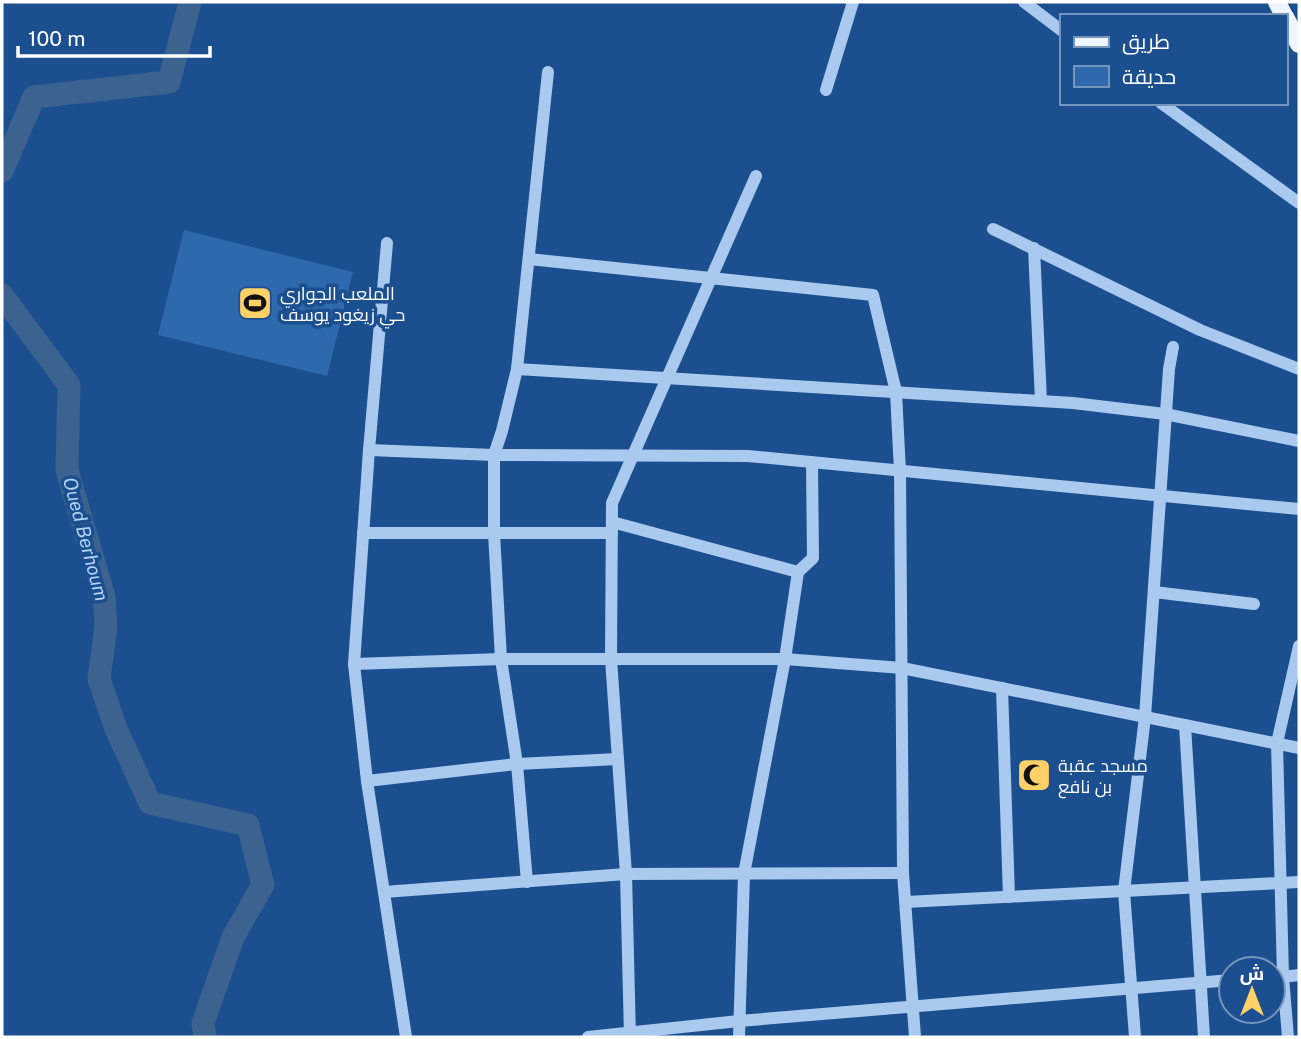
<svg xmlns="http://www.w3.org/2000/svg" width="1301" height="1039" viewBox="0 0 1301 1039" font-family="'Public Sans',Cairo,sans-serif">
<rect width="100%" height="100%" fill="#1b4f8f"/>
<polygon fill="#2e69ad" points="184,230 353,272 327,376 158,335"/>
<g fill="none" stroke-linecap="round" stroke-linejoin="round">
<g stroke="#3c6290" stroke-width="23">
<polyline points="2,171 34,97 169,82 190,2"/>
<polyline points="2,295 69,385 67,470 104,597 106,626 99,679 116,729 150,803 248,825 263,885 233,937 203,1023 205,1037"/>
</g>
<g stroke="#a9c9ee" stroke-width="12">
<polyline points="1024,2 1061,30"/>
<polyline points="826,90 853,2"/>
<polyline points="1161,103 1299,203"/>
<polyline points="993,229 1200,330 1299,369"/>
<polyline points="387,243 369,450 354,664 367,781 406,1037"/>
<polyline points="1034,248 1041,401"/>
<polyline points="529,259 873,295 896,392 900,472 903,873 915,1037"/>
<polyline points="517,369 1073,403 1165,414 1299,441"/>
<polyline points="369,450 494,455 748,456 1299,509"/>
<polyline points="612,522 798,572"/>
<polyline points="363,533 612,533"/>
<polyline points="1154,592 1254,604"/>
<polyline points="354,664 501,659 785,659 902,668 1299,748"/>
<polyline points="1002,688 1009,897"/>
<polyline points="1185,725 1204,1037"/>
<polyline points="367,781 517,764 618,759"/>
<polyline points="527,882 517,764 501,659 494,533 494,455 502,431 517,369 548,72"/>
<polyline points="384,892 626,874 903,873"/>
<polyline points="906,902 1299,882"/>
<polyline points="1273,978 1299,975"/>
<polyline points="588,1037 739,1021 1231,980"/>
<polyline points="630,1037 626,874 611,659 612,503 756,176"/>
<polyline points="739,1037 744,874 785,659 798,572 813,558 812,463"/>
<polyline points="1135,1037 1124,891 1145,717 1169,369 1173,347"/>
<polyline points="1288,1037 1283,977 1277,743 1299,646"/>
</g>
<g stroke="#f0f6ff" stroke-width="18">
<polyline points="1277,2 1284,16"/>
<polyline points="1285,17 1299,44"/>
</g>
</g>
<defs>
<g id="stadium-square" transform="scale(1.75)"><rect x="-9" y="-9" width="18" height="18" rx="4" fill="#ffd166" stroke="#1b4f8f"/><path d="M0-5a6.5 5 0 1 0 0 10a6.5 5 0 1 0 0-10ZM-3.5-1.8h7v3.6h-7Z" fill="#111"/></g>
<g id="mosque-square" transform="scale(1.75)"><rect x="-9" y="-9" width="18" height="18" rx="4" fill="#ffd166" stroke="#1b4f8f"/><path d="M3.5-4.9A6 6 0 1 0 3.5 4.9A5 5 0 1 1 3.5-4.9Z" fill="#111"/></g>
</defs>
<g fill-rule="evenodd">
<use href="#stadium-square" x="255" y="303"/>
<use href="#mosque-square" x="1034" y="775"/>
</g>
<g text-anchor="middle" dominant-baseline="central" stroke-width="7" stroke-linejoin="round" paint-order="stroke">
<g font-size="18" fill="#fff" stroke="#1b4f8f" text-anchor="start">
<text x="280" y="293">الملعب الجواري<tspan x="280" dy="21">حي زيغود يوسف</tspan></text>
<text x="1058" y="765">مسجد عقبة<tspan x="1058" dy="21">بن نافع</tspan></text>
</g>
<g font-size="19" font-style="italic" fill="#b5d3f5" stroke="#1b4f8f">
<text transform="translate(86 539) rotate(75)">Oued Berhoum</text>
</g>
</g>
<rect width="1301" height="1039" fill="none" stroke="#ffffff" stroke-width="7"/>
<rect x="1060" y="14" width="228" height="91" fill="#1b4f8f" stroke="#7695bc" stroke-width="2"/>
<rect x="1074" y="37" width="35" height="10" fill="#f0f6ff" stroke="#7695bc" stroke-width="2"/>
<text x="1122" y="49" font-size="21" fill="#ffffff">طريق</text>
<rect x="1074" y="66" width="35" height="21" fill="#2e69ad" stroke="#7695bc" stroke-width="2"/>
<text x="1122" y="84" font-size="21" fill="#ffffff">حديقة</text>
<g transform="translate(1252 990)"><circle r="33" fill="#1b4f8f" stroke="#7695bc" stroke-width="2"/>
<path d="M0-5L12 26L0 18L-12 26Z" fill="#ffd166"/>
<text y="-10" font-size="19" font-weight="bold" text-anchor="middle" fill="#ffffff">ش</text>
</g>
<path d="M18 46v10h192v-10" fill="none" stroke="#ffffff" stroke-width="3.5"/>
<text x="28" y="46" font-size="21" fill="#ffffff" stroke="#1b4f8f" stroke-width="5" paint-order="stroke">100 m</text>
</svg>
